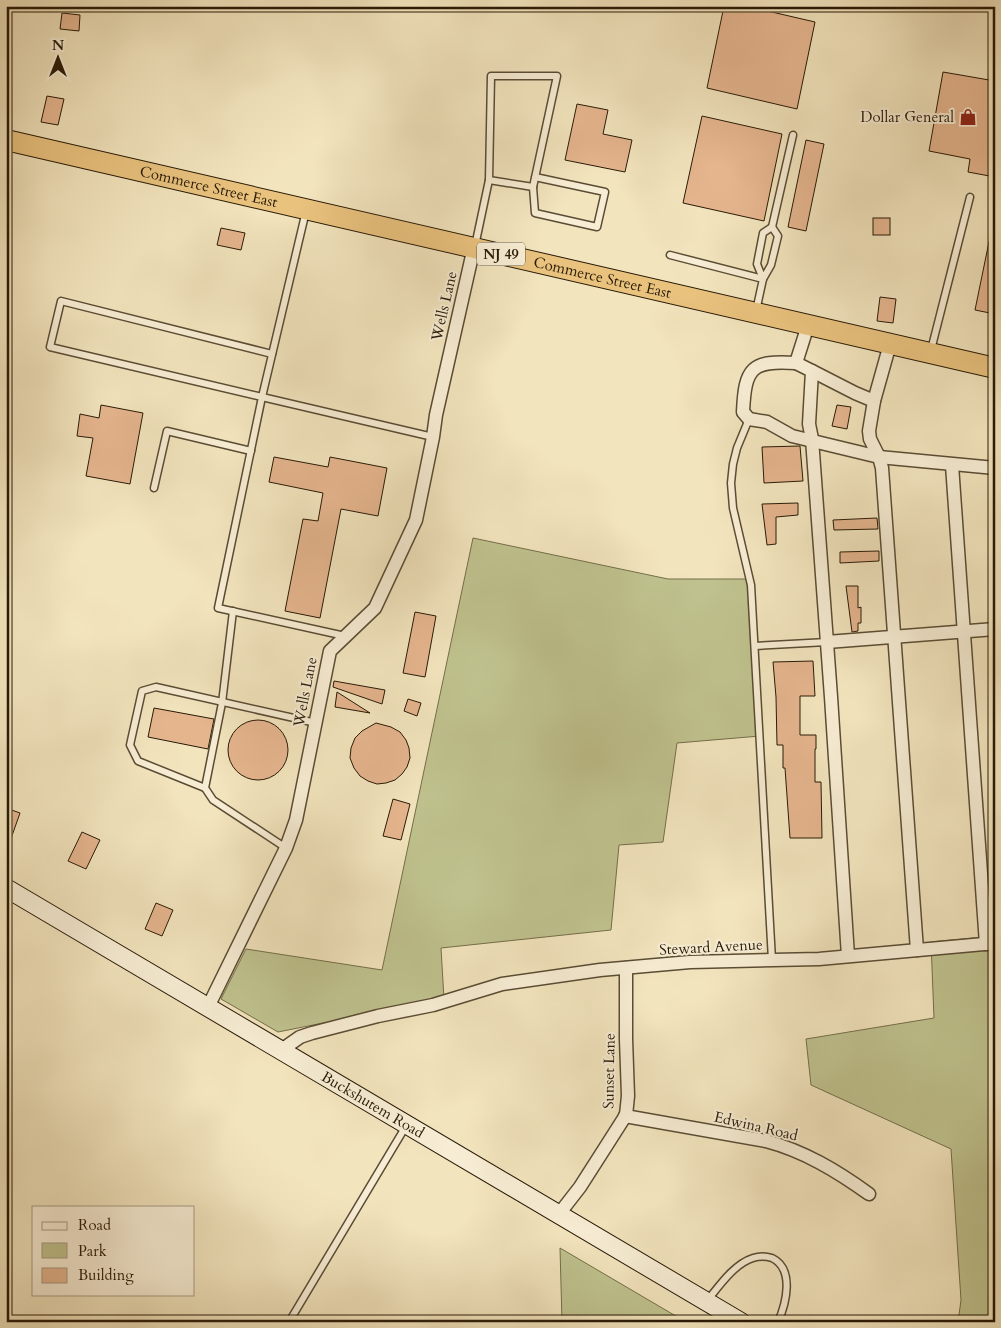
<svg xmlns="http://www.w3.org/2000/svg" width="1001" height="1328" viewBox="0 0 1001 1328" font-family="Cardo,serif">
<rect width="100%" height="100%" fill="#f2e4bd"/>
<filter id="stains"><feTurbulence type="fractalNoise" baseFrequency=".004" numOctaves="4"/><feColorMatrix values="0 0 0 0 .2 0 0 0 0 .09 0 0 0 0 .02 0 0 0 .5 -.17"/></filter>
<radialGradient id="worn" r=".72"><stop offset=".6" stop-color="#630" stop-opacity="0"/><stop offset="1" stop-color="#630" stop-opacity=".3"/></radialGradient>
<g fill="#bfc28e" stroke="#746e4a">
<polygon points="473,538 668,579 749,579 760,736 677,743 663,842 619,845 611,930 441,948 444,999 278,1032 221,999 246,949 382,970"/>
<polygon points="995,936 995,1322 958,1322 961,1300 951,1149 811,1085 806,1039 934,1018 931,942"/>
<polygon points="560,1248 686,1322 562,1322"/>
</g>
<g fill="#e5b58e" stroke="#281a07">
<polygon points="724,6 746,6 815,22 797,109 707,88"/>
<polygon points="62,13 80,15 79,31 60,29"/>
<polygon points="943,72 995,81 995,177 968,172 970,159 929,151"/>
<polygon points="47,96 64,99 58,125 41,122"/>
<polygon points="577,104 608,110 603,134 632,140 625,172 565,160"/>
<polygon points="702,116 782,134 764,221 683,203"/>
<polygon points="806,140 824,144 806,231 788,227"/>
<rect x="873" y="218" width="17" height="17"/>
<polygon points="221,228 245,233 241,250 217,245"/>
<polygon points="990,237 995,238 995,314 975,310"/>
<polygon points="880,297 896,299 893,323 877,321"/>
<polygon points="101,405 143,413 130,484 86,476 93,438 77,436 80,414 99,418"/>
<polygon points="837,405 851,407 847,429 832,426"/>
<polygon points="800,446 803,481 764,483 762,447"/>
<polygon points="274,457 328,467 330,457 387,468 378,516 341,509 320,618 285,611 303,519 318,521 323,493 269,482"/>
<polygon points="798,503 798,515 776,517 776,544 767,545 762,504"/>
<polygon points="877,518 878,529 834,530 833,520"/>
<polygon points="879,551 879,561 840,563 840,552"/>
<polygon points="846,586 858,586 858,608 861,607 861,623 858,623 858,631 852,632"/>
<polygon points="415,612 436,616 425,677 403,673"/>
<polygon points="813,661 815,696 800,696 800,735 816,735 816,749 815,749 815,782 821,782 822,838 790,838 785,768 783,768 783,745 777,745 776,697 773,662"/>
<polygon points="334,681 385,690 382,704 333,687"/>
<polygon points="337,692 370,713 335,707"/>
<polygon points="408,699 421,703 417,716 404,711"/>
<polygon points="154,708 214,719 208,749 148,737"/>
<circle cx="258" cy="750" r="30"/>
<polygon points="376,723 391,727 400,732 406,740 409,748 410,758 407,767 402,774 395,780 386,783 377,784 368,781 360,776 354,768 350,758 351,748 355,738 362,731"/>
<polygon points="393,799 410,804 401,840 383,836"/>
<polygon points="6,808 20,813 8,847 6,847"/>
<polygon points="82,832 100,840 86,869 68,861"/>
<polygon points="156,903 173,910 162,936 145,929"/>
</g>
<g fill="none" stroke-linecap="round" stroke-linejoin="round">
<g stroke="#5a4c34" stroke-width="9">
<g id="service">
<polyline points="489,180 533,187"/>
<polyline points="306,211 262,397 433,437"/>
<polygon points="772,227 778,236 771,265 763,279 757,264 763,233"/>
<polyline points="772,227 793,135"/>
<polyline points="475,246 489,180 491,76 557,76 533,187 535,213 597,227 605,192 535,177"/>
<polyline points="670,255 763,279 756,311"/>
<polyline points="931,350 970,197"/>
<polyline points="272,354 61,301 50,347 262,397 218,608 345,636"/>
<polyline points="749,419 737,448 733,464 731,483 733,508 751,585 772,960"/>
<polyline points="154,488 167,431 251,451"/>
<polyline points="233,611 222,703 205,788 213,800 286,848"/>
<polyline points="755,646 827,642"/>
<polyline points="205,788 138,761 130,745 142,691 156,687 316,723"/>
<path d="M707,1301C719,1286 734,1264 753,1258C759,1256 766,1256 772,1258C795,1269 786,1304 778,1322"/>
<polyline points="289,1322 406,1126"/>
</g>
</g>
<g stroke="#5a4c34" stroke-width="15">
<g id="minor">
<path d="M808,325L796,363C751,360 745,368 743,412L749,419L767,422L792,436L879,457L995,468"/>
<path d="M890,344L874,401L869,431L870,439L879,457L882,468C893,629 904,790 917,950"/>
<polyline points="796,363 812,371 809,424 812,439 831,697 848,956"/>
<polyline points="812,371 855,393 874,401"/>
<polyline points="952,465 986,944"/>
<polyline points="827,642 995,629"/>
<polyline points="208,1007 286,848 296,820 330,651 375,608 416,520 433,437 436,415 474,247"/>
<polyline points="280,1051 300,1037 312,1033 378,1016 433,1005 502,984 600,970 690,962 819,959 995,943"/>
<path d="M625,1116L766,1141C804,1151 837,1171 869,1194"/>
<polyline points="559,1214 580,1187 626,1115 628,1096 626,1039 626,968"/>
</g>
</g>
<g stroke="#281a07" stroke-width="20">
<g id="secondary">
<path id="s1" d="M6,888L741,1322"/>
</g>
</g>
<g stroke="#281a07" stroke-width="22">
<g id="trunk">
<path id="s2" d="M6,140L995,368"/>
</g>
</g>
<use href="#service" stroke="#f7edd4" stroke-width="6"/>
<use href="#minor" stroke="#f7edd4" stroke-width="12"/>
<use href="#secondary" stroke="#f7edd4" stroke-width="18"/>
<use href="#trunk" stroke="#e9c27e" stroke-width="20"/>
</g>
<defs>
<g id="shop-bare" transform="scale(1.35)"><path d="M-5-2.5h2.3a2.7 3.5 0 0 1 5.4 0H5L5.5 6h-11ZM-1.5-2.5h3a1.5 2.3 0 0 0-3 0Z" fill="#8f2418" stroke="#f7edd4" stroke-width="2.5" paint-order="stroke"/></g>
</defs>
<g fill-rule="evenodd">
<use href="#shop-bare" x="968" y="117"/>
</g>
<g text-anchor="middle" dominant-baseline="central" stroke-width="4" stroke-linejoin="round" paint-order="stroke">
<rect fill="#f7edd4" stroke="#665944" stroke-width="1" x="477" y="242.5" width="48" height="23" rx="4"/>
<g font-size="14" font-weight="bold" fill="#281a07">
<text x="501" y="254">NJ 49</text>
</g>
<g font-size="15" fill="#281a07" stroke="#f7edd4" text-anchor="end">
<text x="954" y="117">Dollar General</text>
</g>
<g font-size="15" fill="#281a07" stroke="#f7edd4">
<text stroke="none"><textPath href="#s2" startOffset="208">Commerce Street East</textPath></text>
<text stroke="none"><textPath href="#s2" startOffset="612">Commerce Street East</textPath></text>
<text transform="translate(444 306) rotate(-77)">Wells Lane</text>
<text transform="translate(305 692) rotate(-79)">Wells Lane</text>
<text transform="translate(711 947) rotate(-3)">Steward Avenue</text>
<text transform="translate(609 1071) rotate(-89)">Sunset Lane</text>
<text stroke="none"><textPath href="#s1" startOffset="426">Buckshutem Road</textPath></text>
<text transform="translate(756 1126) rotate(13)">Edwina Road</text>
</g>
</g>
<rect width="1001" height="1328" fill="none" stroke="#f2e4bd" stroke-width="25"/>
<rect x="8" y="8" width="986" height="1313" fill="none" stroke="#281a07" stroke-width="2.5"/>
<rect x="12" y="12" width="976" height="1303" fill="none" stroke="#281a07"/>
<rect x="32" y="1206" width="162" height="90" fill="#f7edd4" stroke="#a49982"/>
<rect x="42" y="1222" width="25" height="8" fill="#f7edd4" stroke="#a49982"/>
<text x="78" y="1230" font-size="15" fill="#281a07">Road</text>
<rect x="42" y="1243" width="25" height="15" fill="#bfc28e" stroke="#a49982"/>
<text x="78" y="1256" font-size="15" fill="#281a07">Park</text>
<rect x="42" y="1268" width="25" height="15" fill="#e5b58e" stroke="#a49982"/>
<text x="78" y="1280" font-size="15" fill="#281a07">Building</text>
<g transform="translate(58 58)" stroke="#f7edd4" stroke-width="4" paint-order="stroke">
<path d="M0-4L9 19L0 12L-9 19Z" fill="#281a07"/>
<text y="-8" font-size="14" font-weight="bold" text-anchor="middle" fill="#281a07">N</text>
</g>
<rect width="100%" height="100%" filter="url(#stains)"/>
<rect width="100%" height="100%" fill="url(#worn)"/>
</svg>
